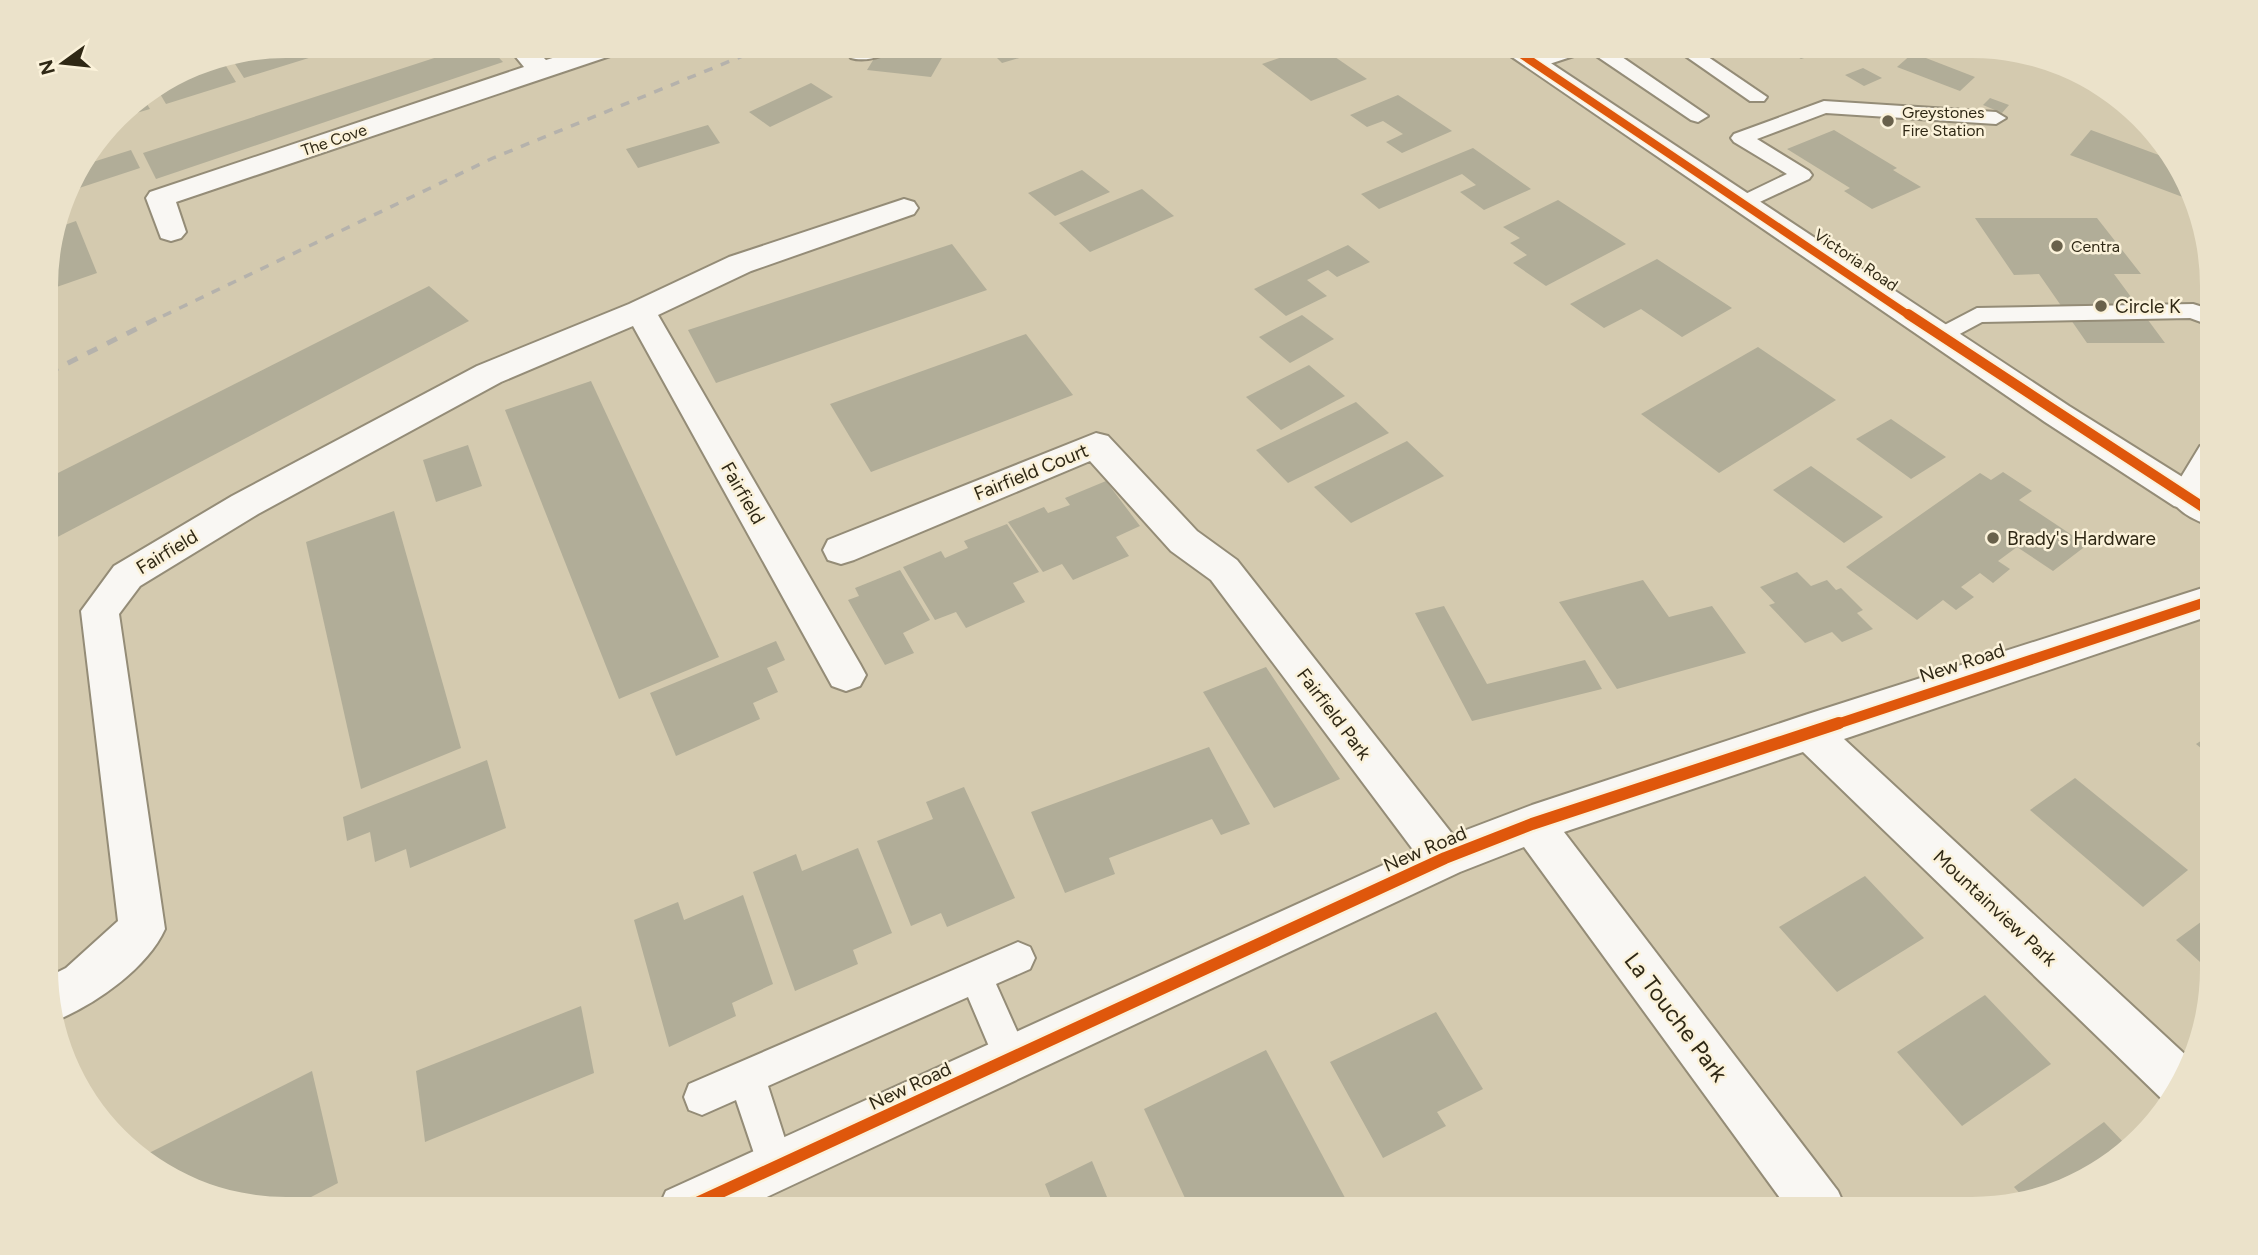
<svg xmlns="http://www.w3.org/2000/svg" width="2258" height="1255" viewBox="0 0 2258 1255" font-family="Figtree,sans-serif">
<rect width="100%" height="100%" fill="#d4caaf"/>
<g fill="#b1ad98">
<polygon points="286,46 303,46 312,57 244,78 230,56"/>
<polygon points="314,46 346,46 320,54"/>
<polygon points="471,46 488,46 503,62 156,179 143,153"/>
<polygon points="985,46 1051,46 1053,48 1002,63"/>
<polygon points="1313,46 1319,46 1367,79 1311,101 1262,64"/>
<polygon points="1780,46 1841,46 1801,59"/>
<polygon points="880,49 943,56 931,77 867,70"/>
<polygon points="1913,53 1975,77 1960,91 1897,67"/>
<polygon points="221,58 236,82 166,104 156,87 194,64"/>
<polygon points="1863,68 1882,78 1864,86 1845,75"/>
<polygon points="811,83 833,97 770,127 749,112"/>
<polygon points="1398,95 1452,131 1402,153 1386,142 1403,134 1383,121 1367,127 1350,115"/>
<polygon points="142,96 150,109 116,119 127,105"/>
<polygon points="1990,98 2009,105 2002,113 1983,105"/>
<polygon points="708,125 720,143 638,168 626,149"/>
<polygon points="1834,130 1897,168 1893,170 1921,187 1872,209 1844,191 1850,188 1787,149"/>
<polygon points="2091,130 2175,161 2188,199 2070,155"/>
<polygon points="1473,148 1531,189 1484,210 1460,192 1476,185 1462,174 1379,209 1361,194"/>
<polygon points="131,150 140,168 67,192 70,179 80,166"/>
<polygon points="1082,170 1110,192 1055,216 1028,193"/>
<polygon points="1142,189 1174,216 1090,252 1059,223"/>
<polygon points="1558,200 1626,244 1546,286 1513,263 1527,255 1510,243 1520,238 1503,227"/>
<polygon points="1975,218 2097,218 2141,274 2114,274 2165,343 2087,343 2039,274 2014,275"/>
<polygon points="76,221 97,273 48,290 48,255 56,228"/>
<polygon points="952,244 987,290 716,383 688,330"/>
<polygon points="1348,245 1370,262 1337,277 1328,270 1307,280 1327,296 1286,316 1254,289"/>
<polygon points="1657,259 1732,308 1682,337 1641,309 1604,328 1570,304"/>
<polygon points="429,286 469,321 48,542 48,478"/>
<polygon points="1302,315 1334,339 1290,363 1259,337"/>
<polygon points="1026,334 1073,395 871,472 830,404"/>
<polygon points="1758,347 1836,400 1719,473 1641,414"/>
<polygon points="1309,365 1345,396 1281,430 1246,397"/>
<polygon points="591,381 719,657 619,699 505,410"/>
<polygon points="1356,402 1389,433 1288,483 1256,450"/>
<polygon points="1891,419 1946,457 1911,479 1856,439"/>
<polygon points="1407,441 1444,476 1351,523 1314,487"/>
<polygon points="468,445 482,486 436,502 423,460"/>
<polygon points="1811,466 1883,517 1844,543 1773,490"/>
<polygon points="2003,472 2032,491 2019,500 2087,545 2053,571 2017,547 1998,561 2010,569 1993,583 1980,573 1961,587 1974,597 1956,610 1943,600 1917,620 1846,567 1980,473 1991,480"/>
<polygon points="1106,481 1140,526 1116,537 1129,556 1073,580 1062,564 1043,572 1008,522 1044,507 1048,513 1070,505 1065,498"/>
<polygon points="394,511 461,748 361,789 306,542"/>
<polygon points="1007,524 1039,572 1013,583 1025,602 966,628 956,612 935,620 903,567 941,551 945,558 968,548 964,541"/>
<polygon points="900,570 930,620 903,633 914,653 885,665 848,600 859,596 855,588"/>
<polygon points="1797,572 1811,586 1827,580 1836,590 1841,588 1863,610 1857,613 1873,629 1842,642 1832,632 1805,643 1769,605 1775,603 1760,587"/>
<polygon points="1643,580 1669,617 1712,606 1746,653 1617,689 1559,602"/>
<polygon points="1444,606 1487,684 1585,660 1602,689 1472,721 1415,613"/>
<polygon points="776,641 785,660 767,668 778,692 753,703 760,719 676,756 650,693"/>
<polygon points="1266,667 1340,779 1274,808 1203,692"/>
<polygon points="2212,734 2212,757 2196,744"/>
<polygon points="1209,747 1250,824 1221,835 1212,819 1109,858 1115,874 1065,893 1031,812"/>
<polygon points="487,760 506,828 410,868 406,849 375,862 370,832 347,841 343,817"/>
<polygon points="2075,778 2188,870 2143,907 2030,810"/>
<polygon points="964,787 1015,898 947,927 941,913 911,926 877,841 933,819 926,802"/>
<polygon points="858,848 892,933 853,950 858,964 795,991 753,872 796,854 802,871"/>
<polygon points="1865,876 1924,938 1837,992 1779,927"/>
<polygon points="743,895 773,984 732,1003 736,1016 669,1047 634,920 678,902 684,920"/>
<polygon points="2212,914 2212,973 2176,940"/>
<polygon points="1985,995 2051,1064 1962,1126 1897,1052"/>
<polygon points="581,1006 594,1073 425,1142 416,1071"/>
<polygon points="1436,1012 1483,1089 1437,1112 1446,1126 1383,1158 1330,1062"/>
<polygon points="1266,1050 1351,1209 1190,1209 1144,1109"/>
<polygon points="312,1071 338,1183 288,1209 166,1178 143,1156"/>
<polygon points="2104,1122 2127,1146 2105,1169 2023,1197 2014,1187"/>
<polygon points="1092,1161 1112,1209 1028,1209 1051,1199 1045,1184"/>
</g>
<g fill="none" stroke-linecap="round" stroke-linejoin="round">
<g stroke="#948c77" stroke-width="4">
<g id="lane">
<polygon points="1569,46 1606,46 1708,116 1698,122 1691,120 1589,51 1534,69 1525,63 1527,59"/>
<polygon points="1671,46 1692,46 1767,97 1764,101 1750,101"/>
<polygon points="1824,101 1996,112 2006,118 1996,124 1826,113 1757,139 1809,171 1812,175 1809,179 1749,207 1735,207 1732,203 1735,199 1787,174 1734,142 1731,138 1734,134"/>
<polygon points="2193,304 2212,310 2212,326 2190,318 1982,322 1941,344 1933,341 1929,336 1933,331 1977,308"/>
<polygon points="1018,942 1030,947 1035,958 1030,969 996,984 1029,1058 1023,1070 1011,1076 999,1070 968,997 768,1086 794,1167 789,1180 776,1185 763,1180 736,1100 702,1115 689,1110 684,1097 689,1084"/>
</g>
</g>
<g stroke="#948c77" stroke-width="4">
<g id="street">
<polygon points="507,46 532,46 546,60 592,46 629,46 625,51 176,202 186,232 181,238 171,241 161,238 146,198 150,192 524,67"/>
<path d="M858,46H896C888,57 864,62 851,58L847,53Z"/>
<polygon points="1496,46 1525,46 2069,406 2200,488 2205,497 2200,506 2187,510 2174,506 2045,422"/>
<path d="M904,199L914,202L918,208L914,214L751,271L658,315L860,664L866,675L860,686L846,691L832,686L633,326L501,382L258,514L140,586L119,614L165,929C147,969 94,1005 55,1021L48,1000V977L66,968L118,921L81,611L114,566L232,496L477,366L629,304L729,257Z"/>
<polygon points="1096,433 1108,436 1197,531 1237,560 1453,835 1532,805 1808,714 2212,585 2212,615 1844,739 2190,1059 2181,1089 2165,1102 1803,752 1564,832 1838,1191 1846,1209 1788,1209 1524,847 1460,872 741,1209 658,1209 666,1191 1414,851 1211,580 1171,551 1090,461 854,560 841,564 828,560 823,550 828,540"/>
</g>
</g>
<g stroke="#948c77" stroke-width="4">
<path id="secondary" d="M2212,443V485L2207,493L2212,496V526C2195,521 2178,512 2169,497L2200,446Z"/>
</g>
<use href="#lane" fill="#f9f7f3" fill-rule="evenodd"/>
<use href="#street" fill="#f9f7f3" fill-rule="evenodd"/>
<use href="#secondary" fill="#f9f7f3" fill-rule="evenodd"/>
<polyline stroke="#b5b2ac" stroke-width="3.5" stroke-dasharray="9 9" stroke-linecap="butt" points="163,316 493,158 767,46"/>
<polyline stroke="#b5b2ac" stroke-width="5" stroke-dasharray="11 11" stroke-linecap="butt" points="48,373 166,314"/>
<g stroke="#fbf2da" stroke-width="11">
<polyline id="cycleway-far2" points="1509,46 1910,316"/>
</g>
<g stroke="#fbf2da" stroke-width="14">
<g id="cycleway-far1">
<polyline points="1908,314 2212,513"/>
<polyline points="1834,725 2212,600"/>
</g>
</g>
<g stroke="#fbf2da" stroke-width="17">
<polyline id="cycleway" points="684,1209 1445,858 1532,824 1839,723"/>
</g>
<use href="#cycleway-far2" stroke="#df570c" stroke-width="8"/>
<use href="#cycleway-far1" stroke="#df570c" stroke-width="10"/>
<use href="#cycleway" stroke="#df570c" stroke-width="12"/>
</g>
<g fill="#69614b" stroke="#fbf2da" stroke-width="2.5">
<circle cx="1888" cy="121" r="7"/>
<circle cx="2057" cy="246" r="7"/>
<circle cx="2101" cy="306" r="7"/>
<circle cx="1993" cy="538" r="7"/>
</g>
<g text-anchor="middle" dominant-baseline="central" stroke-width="5" stroke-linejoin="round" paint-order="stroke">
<g font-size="16" fill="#2f2815" stroke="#fbf2da" text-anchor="start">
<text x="1902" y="112">Greystones<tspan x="1902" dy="18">Fire Station</tspan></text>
<text x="2071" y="246">Centra</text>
</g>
<g font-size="16" fill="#2f2815" stroke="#fbf2da">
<text transform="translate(334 140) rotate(-19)">The Cove</text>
<text transform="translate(1856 260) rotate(34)">Victoria Road</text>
</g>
<g font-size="19" fill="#2f2815" stroke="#fbf2da" text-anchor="start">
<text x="2115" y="306">Circle K</text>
<text x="2007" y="538">Brady's Hardware</text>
</g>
<g font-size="19" fill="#2f2815" stroke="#fbf2da">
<text transform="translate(1031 472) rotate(-22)">Fairfield Court</text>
<text transform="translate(743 493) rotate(60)">Fairfield</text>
<text transform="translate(167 552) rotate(-31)">Fairfield</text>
<text transform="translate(1962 663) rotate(-18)">New Road</text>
<text transform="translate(1334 714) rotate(53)">Fairfield Park</text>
<text transform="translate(1425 849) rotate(-23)">New Road</text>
<text transform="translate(1995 908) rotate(43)">Mountainview Park</text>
<text transform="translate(910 1086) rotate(-25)">New Road</text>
</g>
<g font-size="23" fill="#2f2815" stroke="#fbf2da">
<text transform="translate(1676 1017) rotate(53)">La Touche Park</text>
</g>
</g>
<path d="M0 0H2258V1255H0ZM286 58H1972A228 228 0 0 1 2200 286V969A228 228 0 0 1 1972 1197H286A228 228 0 0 1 58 969V286A228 228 0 0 1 286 58Z" fill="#ebe2ca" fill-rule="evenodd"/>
<g transform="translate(63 63) rotate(255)" stroke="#fbf2da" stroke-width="5" paint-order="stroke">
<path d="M0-5L12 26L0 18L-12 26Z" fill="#2f2815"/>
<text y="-10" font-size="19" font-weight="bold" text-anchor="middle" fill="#2f2815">N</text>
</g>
</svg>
